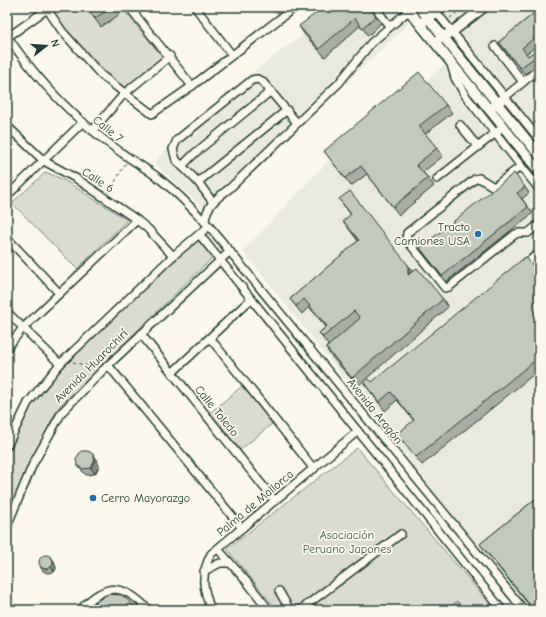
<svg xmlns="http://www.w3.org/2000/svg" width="546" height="617" viewBox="0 0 546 617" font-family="'Comic Neue',sans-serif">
<rect width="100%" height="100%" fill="#fbf7ec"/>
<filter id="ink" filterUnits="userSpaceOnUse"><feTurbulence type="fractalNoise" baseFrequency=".025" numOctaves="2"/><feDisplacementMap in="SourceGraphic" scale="8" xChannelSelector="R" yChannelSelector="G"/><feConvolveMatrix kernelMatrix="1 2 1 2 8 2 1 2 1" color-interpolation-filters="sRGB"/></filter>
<g filter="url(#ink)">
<g fill="#eae9de">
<polygon points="340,7 397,7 409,23 209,213 154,163 183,129 253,72"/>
<polygon points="435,7 539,7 539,125 526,150 539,167 539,610 528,610 243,251 330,159 467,47"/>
</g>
<g fill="#dbdcd1" stroke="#7d8c82">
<polygon points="56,7 121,7 164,58 125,91 81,51 51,11"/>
<polygon points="46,172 64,180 127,220 77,269 12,203"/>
<polygon points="200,239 212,258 58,408 27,469 7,514 7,456 24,415 31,403 64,367 173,259"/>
<polygon points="242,386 273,423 240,450 210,413"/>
<polygon points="357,448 495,610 277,610 227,549"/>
</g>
<polygon fill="#adb4aa" stroke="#74847b" points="457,601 465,610 446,610"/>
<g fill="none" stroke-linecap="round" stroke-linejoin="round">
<g stroke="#1f3d34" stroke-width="10">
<g id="minor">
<polyline points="129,7 192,86"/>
<polyline points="195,7 232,55"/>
<polyline points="375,7 389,26"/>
<polyline points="47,9 62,31 101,75 152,114 192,86 295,7"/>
<polyline points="436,12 539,139"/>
<path d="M7,36C38,81 77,122 122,153C137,164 153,172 167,185C182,197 195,212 209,226L524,610"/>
<polyline points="8,37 50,7"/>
<polyline points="495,46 523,82"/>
<polyline points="451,64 455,78 465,95 539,189"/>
<polyline points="505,97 539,69"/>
<polyline points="460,125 478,147"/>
<polyline points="7,126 44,161 77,179 137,220 148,229 173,256"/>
<polyline points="93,130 124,94 170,56"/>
<polyline points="182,166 195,153 271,91"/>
<polyline points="521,166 494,187 479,178 475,179 407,233 406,239 445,288 449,287 514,235 518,233 528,233 539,224"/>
<polyline points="437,179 498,131"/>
<polyline points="198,182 287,110"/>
<polyline points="7,196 83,122"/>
<polyline points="212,201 198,182 176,160 173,149 177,140 252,80 257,79 262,81 297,123"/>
<path d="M205,222C206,205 217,198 230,188L339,83L371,43L413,7"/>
<polyline points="199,234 502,610"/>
<polyline points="7,238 59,293"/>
<polyline points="529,261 539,253"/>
<polyline points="7,312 60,364"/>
<polyline points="141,334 275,501"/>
<polyline points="210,338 314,469"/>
<polyline points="7,348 23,328 137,220"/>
<polyline points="108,365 242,528"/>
<polyline points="172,373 251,299"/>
<polyline points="7,446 28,403 60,364 173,256 209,226"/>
<polyline points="7,526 33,464 62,412 103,370 230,251"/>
<polyline points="218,549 247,582 269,610"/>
<polyline points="204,571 220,563 230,563"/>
<polyline points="279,591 290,610"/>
<path d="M80,610C106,582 123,583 149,610"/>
<path d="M211,610C203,589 200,575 211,554L358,431"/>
<polyline points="300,610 401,534"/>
</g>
</g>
<g stroke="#1f3d34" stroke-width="12">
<g id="major">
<polyline points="406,7 539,171"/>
<polyline points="419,7 539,155"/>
<polyline points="424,21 441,7"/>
<polyline points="439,39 452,32 484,7"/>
<polyline points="492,107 505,97"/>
</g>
</g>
<g stroke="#1f3d34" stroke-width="1" stroke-dasharray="3 3" stroke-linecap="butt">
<polyline points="450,18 464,7"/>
<polyline points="109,192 126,163"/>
<polyline points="73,362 95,368"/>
</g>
<use href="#minor" stroke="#fbf7ec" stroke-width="7"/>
<use href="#major" stroke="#fbf7ec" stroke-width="9"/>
</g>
<g fill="#a9ada3" stroke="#1f3d34">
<polygon points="86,7 115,7 120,14 101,27"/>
<polygon points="369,7 381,23 368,36 361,25 325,57 304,34 299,26"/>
<polygon points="539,9 539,44 526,54 528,56 535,51 539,56 539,64 525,74 499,42"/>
<polygon points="446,105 452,113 425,134 437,148 443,156 423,172 428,178 434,186 399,215 367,174 351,186 324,151"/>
<polygon points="525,187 529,193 522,199 533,213 446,282 420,248"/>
<polygon points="339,199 413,271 443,299 448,307 358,386 331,356 326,348 328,345 319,333 326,327 309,307 302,314 290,299 358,241 343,221 351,215"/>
<polygon points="539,273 539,370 422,465 403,442 397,434 414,421 397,400 385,411 364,383 372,382"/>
<polygon points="93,454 97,460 99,466 95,474 86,475 82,471 77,465"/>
<polygon points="539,496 539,610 533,610 486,552 480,544"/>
<polygon points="54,561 56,568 54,572 47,573 43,571 40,566"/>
</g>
<g fill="#898d85" stroke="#1f3d34">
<polygon points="408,265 414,273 408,275"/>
<polygon points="93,454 97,460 99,466 95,474 91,468"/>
<polygon points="51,557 54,561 56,568 54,572 51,567"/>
<polygon points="7,577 10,581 7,585"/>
</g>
<g fill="#c4c9be" stroke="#1f3d34">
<polygon points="86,7 112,7 95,18"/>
<polygon points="324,7 369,7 376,16 362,28 355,18 319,49 299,26"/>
<polygon points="539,9 539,34 522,48 528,56 535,51 538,55 520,68 499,42"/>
<polygon points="419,72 446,105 419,126 437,148 416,165 428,178 393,207 361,166 345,178 324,151"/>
<polygon points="539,122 539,129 536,124"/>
<polygon points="514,173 525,187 517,193 528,207 442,276 420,248"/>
<polygon points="350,191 408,265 408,275 417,268 443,299 352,378 326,348 360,318 354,311 323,337 319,333 327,326 304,299 296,306 290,299 359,240 343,221 351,214 339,199"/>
<polygon points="526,257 539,273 539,357 416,457 397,434 414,420 391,392 379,402 364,383 369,379 372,382 524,258"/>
<polygon points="81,451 88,451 93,454 95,460 91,468 82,469 77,465 76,459"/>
<polygon points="539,496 539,608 537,610 534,610 480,544"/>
<circle cx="46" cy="562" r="7"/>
<polygon points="108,594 122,595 137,608 135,610 89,610 97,601"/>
</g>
</g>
<g fill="#1f6fb2" stroke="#fbf7ec" stroke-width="1.5">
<circle cx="478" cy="234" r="4"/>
<circle cx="93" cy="498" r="4"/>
</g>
<g text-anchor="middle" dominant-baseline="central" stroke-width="3.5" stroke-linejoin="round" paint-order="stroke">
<g font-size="12" fill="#1f3d34" stroke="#fbf7ec">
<text transform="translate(108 129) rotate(39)">Calle 7</text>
<text transform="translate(98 180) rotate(33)">Calle 6</text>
<text transform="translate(91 366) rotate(-45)">Avenida Huarochirí</text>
<text transform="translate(217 411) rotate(51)">Calle Toledo</text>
<text transform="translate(375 411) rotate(51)">Avenida Aragón</text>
<text transform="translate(255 503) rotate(-40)">Palma de Mallorca</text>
</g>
<g font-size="12" fill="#1f3d34" stroke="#fbf7ec" text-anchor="end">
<text x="470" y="227">Tracto<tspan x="470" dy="14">Camiones USA</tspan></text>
<text x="101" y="498" text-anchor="start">Cerro Mayorazgo</text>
</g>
<g font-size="12" fill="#455d53" stroke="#fbf7ec">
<text x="347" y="535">Asociación<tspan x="347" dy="14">Peruano Japones</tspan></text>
</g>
</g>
<rect width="546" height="617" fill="none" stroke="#fbf7ec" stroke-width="24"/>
<rect x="12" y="12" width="522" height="593" fill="none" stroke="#1f3d34" stroke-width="1.5" filter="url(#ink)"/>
<g transform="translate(46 46) rotate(73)" stroke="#fbf7ec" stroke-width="3" paint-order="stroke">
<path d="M0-3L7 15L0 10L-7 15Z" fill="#1f3d34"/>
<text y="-6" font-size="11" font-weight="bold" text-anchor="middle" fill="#1f3d34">N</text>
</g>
</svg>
